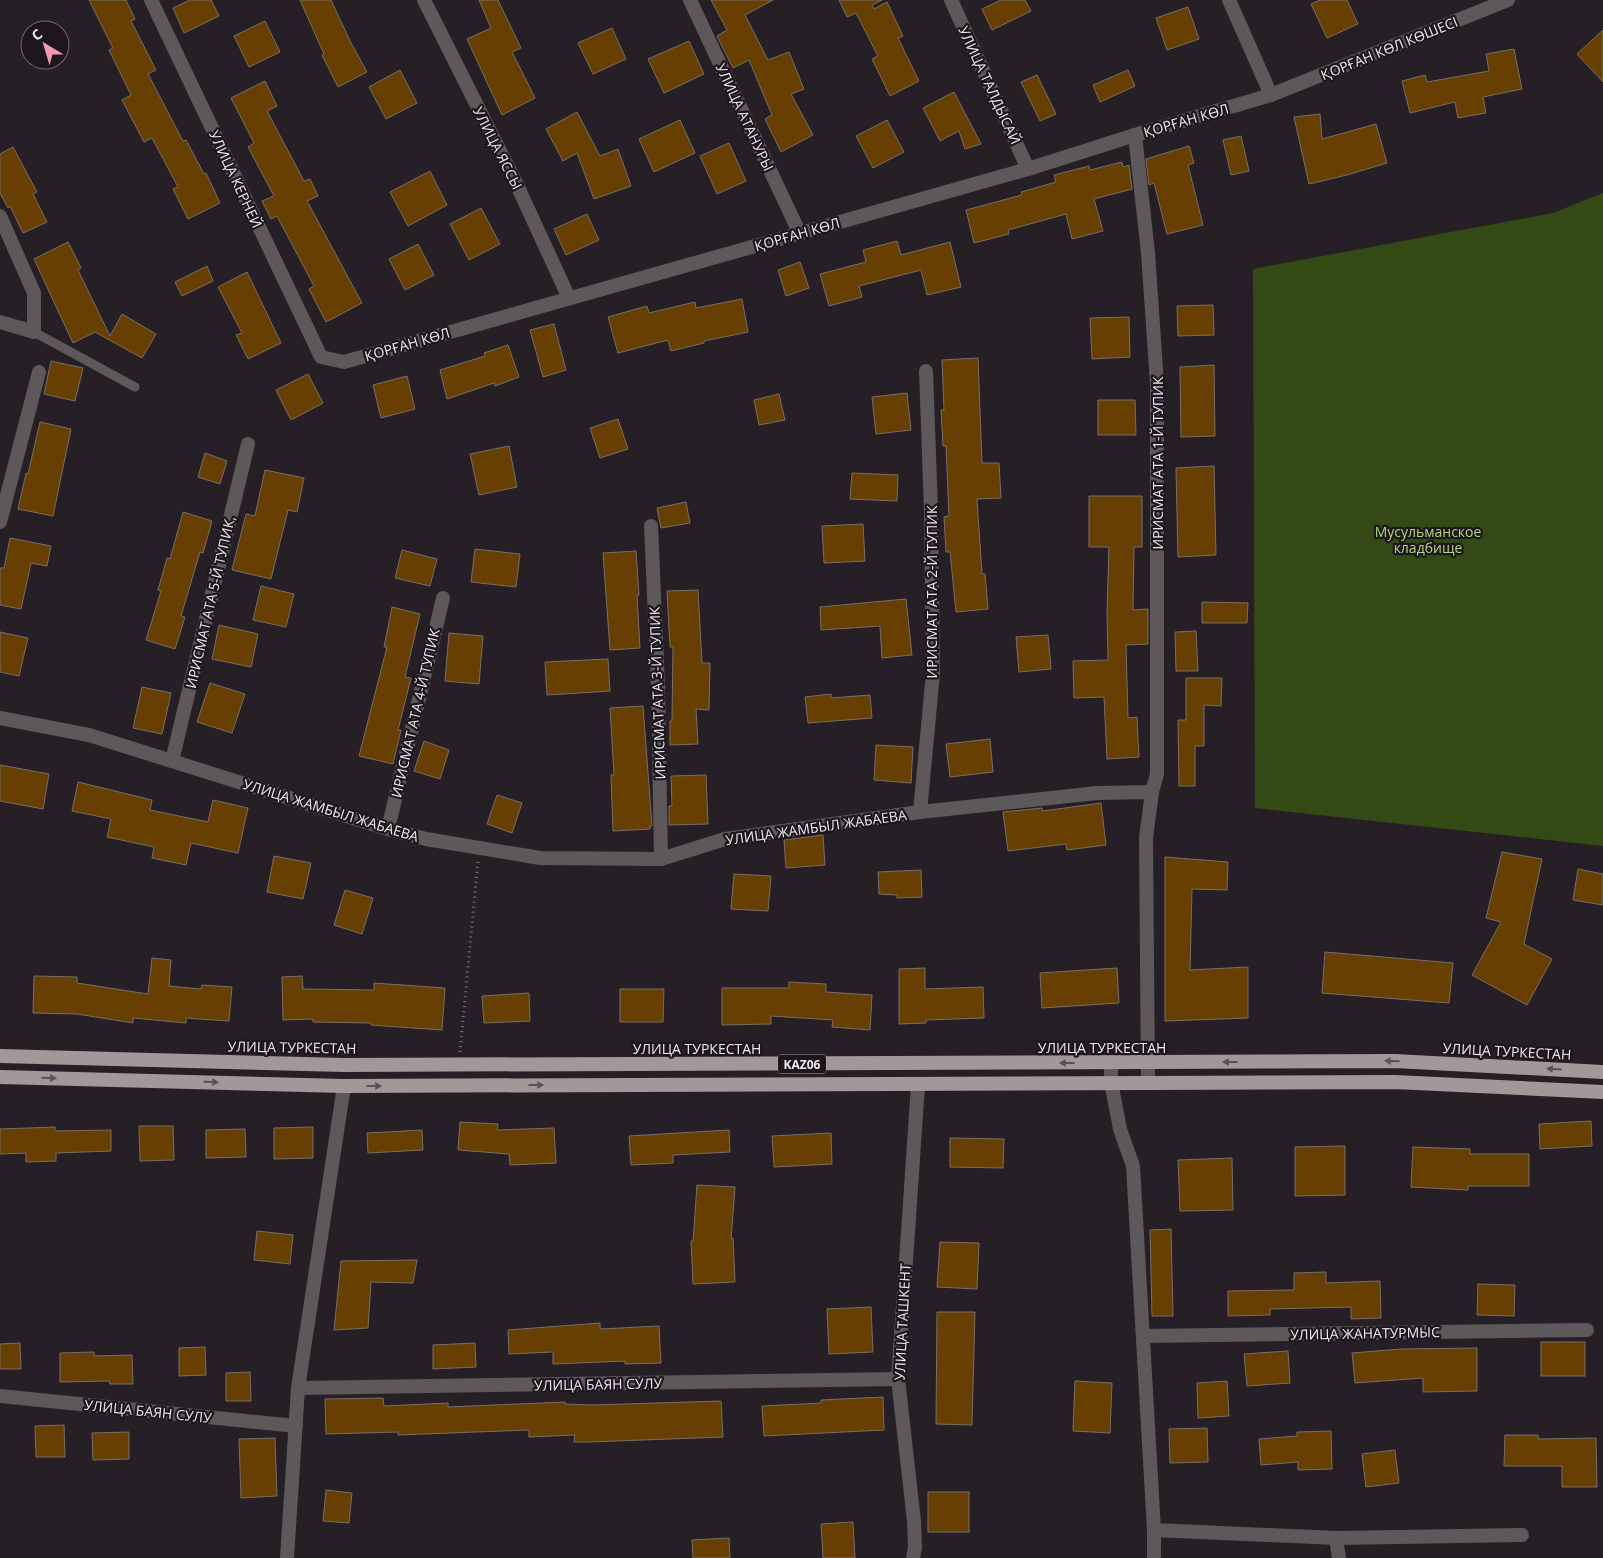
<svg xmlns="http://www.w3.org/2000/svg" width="1603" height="1558" viewBox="0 0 1603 1558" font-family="'Open Sans',sans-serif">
<rect width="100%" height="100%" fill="#262026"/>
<polygon fill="#344a15" points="1603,193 1603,846 1255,808 1253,269 1553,213"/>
<g fill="#683f02" stroke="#776f68">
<polygon points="89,0 126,0 135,19 131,21 156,70 148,74 183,141 186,140 204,174 206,173 220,203 188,219 173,189 178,187 152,138 144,142 122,100 131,95 109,50 113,48"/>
<polygon points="190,0 211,0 219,16 184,33 173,8"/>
<polygon points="300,0 331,0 350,41 367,72 338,87 322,55 324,54"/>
<polygon points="479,0 498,0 521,48 512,52 535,98 502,115 467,39 491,28"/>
<polygon points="711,0 773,0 745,15 768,60 789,52 804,89 791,94 813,135 781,152 765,119 772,115 749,60 733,68 717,36 727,30"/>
<polygon points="839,0 882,0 872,5 874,9 887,2 903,36 898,38 919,81 890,96 872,59 878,56 856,13 847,17"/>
<polygon points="1001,0 1025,0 1031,11 992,30 982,9"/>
<polygon points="1320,0 1347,0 1358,24 1327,38 1311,4"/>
<polygon points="1188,7 1199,39 1167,50 1156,18"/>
<polygon points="265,21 280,52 249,67 234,36"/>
<polygon points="612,28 626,59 593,74 578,43"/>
<polygon points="1603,30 1603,82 1577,54"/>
<polygon points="689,41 704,74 664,93 648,59"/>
<polygon points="1514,49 1522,89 1483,97 1486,113 1458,118 1455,102 1410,113 1402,81 1425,75 1427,82 1489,71 1486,54"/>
<polygon points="400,70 417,103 386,119 369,87"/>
<polygon points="1128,70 1135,86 1100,102 1093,85"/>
<polygon points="1037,75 1056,114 1040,121 1021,82"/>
<polygon points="265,81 277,106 267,111 304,181 310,179 318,196 307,201 362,303 326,322 309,289 314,286 277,216 271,219 262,201 274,196 248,147 254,143 231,98"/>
<polygon points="954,92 981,144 965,149 959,131 940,141 923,108"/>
<polygon points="577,112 600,156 618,149 631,186 594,199 577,153 563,161 546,129"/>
<polygon points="1320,114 1322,139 1376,124 1387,163 1347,175 1309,184 1294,117"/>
<polygon points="680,120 695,153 654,172 639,139"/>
<polygon points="887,120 904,152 873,168 856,136"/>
<polygon points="1241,136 1249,171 1231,175 1223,140"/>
<polygon points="729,143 746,181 717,194 700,156"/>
<polygon points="1189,146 1194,163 1188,165 1203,225 1167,234 1154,183 1149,185 1146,159"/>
<polygon points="13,147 37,192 33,194 47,222 23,233 10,206 8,208 0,193 0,154"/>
<polygon points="1122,162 1123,167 1129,165 1132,189 1094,199 1103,231 1072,239 1066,214 1008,230 1009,234 974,243 966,210 1022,195 1021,192 1056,182 1054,175 1089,166 1090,170"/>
<polygon points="430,171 447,205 408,226 390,192"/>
<polygon points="481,208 500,244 469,260 450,224"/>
<polygon points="587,214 599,240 566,255 554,229"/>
<polygon points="897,241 901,255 950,242 961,287 927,295 921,270 859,286 862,297 829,306 820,274 866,262 863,250"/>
<polygon points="68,242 81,268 78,270 110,336 122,314 156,334 142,358 95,332 73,343 34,259"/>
<polygon points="418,244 434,275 405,290 389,259"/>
<polygon points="800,262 809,288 786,296 778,270"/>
<polygon points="207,266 213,281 182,296 175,282"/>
<polygon points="247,272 281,343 248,359 236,335 242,333 218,287"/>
<polygon points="742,299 748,332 704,341 704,343 671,351 668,340 618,353 608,317 647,306 649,313 695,302 696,308"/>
<polygon points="1213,305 1214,335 1178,336 1177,306"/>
<polygon points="1129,317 1130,357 1092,359 1090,318"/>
<polygon points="554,324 566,370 543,377 530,330"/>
<polygon points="508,345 519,377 495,386 494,383 447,399 440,370 485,356 484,353"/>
<polygon points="978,358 982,463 999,463 1001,498 977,499 982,574 985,574 988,609 956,612 950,552 946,552 944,517 949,516 946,446 943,446 941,410 944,410 942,360"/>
<polygon points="51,361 83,368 75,401 44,394"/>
<polygon points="1214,365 1215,436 1181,437 1180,367"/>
<polygon points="308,374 323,403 291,420 276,390"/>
<polygon points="407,376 415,409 381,418 373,385"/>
<polygon points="907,393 911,430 876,434 872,397"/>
<polygon points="779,394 785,420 759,425 754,400"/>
<polygon points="1098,400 1135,400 1136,435 1098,435"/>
<polygon points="618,419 628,449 600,458 590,428"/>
<polygon points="40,422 71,429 53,516 18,509 26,473 28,474"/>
<polygon points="509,446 517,487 479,495 470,454"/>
<polygon points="205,453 227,461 220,484 198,477"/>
<polygon points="1214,466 1216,555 1178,557 1176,468"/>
<polygon points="265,470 304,478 297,512 288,510 271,579 232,570 246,514 255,516"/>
<polygon points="852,473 898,475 897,501 850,499"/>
<polygon points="1089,496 1142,496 1142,547 1134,547 1133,610 1148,609 1148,644 1126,645 1128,718 1137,717 1139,757 1107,759 1104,697 1074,698 1073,661 1108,660 1107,611 1109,547 1089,547"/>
<polygon points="686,502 690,523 661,528 657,508"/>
<polygon points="183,512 212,521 203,553 200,552 181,616 185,617 175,649 146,640 161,591 158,590 167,558 170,559"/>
<polygon points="863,524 865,561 824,563 822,526"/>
<polygon points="10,538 51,546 47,566 31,563 21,609 0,605 0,568 4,568"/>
<polygon points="475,549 520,554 516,587 471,582"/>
<polygon points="402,550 437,559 430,586 395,578"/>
<polygon points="636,551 639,595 637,595 640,648 610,650 603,553"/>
<polygon points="261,586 294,594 286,627 253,620"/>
<polygon points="698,590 702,663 710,663 709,710 696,709 698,744 670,745 670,721 672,721 673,647 670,647 667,591"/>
<polygon points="906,599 912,655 882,658 880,626 821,630 820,607"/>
<polygon points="1202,602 1248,603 1247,623 1202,623"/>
<polygon points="392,607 420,614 405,677 411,678 398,730 401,730 393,764 359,756 387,647 384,647"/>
<polygon points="219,625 258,634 251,667 212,659"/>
<polygon points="1196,631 1198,671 1176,671 1175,632"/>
<polygon points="0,632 28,638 19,676 0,672"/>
<polygon points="449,633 483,636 479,684 445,681"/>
<polygon points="1048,635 1051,669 1019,672 1016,637"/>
<polygon points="608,659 610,691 547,695 545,662"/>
<polygon points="1186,678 1222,678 1221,706 1204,705 1204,746 1195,746 1195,786 1179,786 1178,720 1186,720"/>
<polygon points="210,683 245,694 232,733 197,722"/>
<polygon points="142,687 171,693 162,734 133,728"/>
<polygon points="831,694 831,698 870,695 872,718 808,723 805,697"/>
<polygon points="643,706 652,826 650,826 650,829 613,831 611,775 614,775 610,708"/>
<polygon points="990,739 993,772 950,777 946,744"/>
<polygon points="424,741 449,750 440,779 414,771"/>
<polygon points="876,745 913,747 911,783 874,780"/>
<polygon points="0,765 49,774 43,809 0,801"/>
<polygon points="706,775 708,824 669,825 669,806 672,806 671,776"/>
<polygon points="78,782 152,800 150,810 208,822 213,800 248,808 238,853 191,843 186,865 152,858 154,847 107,837 111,819 72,811"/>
<polygon points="497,795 522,803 512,833 487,824"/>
<polygon points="1101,803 1106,845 1067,850 1066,844 1008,851 1003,812 1042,808 1043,811"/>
<polygon points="823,835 825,865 786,868 784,840"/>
<polygon points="1502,852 1542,859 1524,944 1552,959 1527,1005 1472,975 1501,922 1486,918"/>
<polygon points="274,856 311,863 303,899 267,892"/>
<polygon points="1165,857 1228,862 1227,890 1192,889 1190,970 1248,967 1248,1018 1165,1021"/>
<polygon points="1578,869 1603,874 1603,905 1573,900"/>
<polygon points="921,870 922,897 897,898 897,895 879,894 878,872"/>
<polygon points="734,874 771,876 768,911 731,909"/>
<polygon points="345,890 373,898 362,934 334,925"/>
<polygon points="1325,952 1453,963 1449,1003 1322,993"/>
<polygon points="152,958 171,960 169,986 201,989 202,985 232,987 229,1021 186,1018 186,1023 133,1018 133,1023 77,1014 33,1013 34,976 77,977 77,983 148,994"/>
<polygon points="925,968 925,989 983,987 984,1018 926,1020 926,1023 899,1024 899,969"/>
<polygon points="1117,968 1119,1003 1042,1008 1040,973"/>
<polygon points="302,976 303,989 374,990 374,983 445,988 442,1030 371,1025 371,1023 313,1022 313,1019 283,1020 282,977"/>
<polygon points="789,982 826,984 826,992 872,995 870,1030 832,1027 833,1020 771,1016 771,1024 722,1025 722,988 789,988"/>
<polygon points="620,989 664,989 663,1022 620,1022"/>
<polygon points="529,993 530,1021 484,1023 482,996"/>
<polygon points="1591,1121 1592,1146 1540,1149 1539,1124"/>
<polygon points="460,1122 498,1124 497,1130 554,1128 556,1163 510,1165 509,1154 458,1150"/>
<polygon points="139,1126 173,1126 174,1160 140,1161"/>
<polygon points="55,1127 55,1131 111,1130 111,1151 56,1153 56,1161 26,1162 26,1153 0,1154 0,1129"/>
<polygon points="313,1127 313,1158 274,1159 274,1128"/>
<polygon points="245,1129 246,1157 206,1158 206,1130"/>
<polygon points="422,1130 423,1150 368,1153 367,1133"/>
<polygon points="729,1130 730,1152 673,1155 673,1163 631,1165 629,1136"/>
<polygon points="831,1133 832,1164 774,1167 772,1136"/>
<polygon points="950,1138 1004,1139 1003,1168 950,1167"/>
<polygon points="1345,1146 1345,1195 1295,1196 1295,1147"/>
<polygon points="1413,1147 1470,1149 1470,1154 1529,1154 1529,1186 1468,1186 1468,1190 1411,1187"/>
<polygon points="1232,1158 1233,1210 1180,1211 1178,1160"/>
<polygon points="697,1185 735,1187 731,1239 733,1238 735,1282 693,1284 691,1241 693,1241"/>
<polygon points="1171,1229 1173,1316 1152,1316 1150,1230"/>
<polygon points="257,1231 293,1235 290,1264 254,1260"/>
<polygon points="940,1242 979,1243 977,1289 937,1287"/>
<polygon points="417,1260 413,1283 371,1282 368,1328 334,1330 341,1261"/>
<polygon points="1326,1272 1326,1283 1380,1281 1381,1318 1351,1319 1351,1307 1270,1309 1270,1315 1228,1316 1228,1291 1294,1290 1294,1273"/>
<polygon points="1478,1284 1515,1285 1514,1316 1477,1315"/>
<polygon points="871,1307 873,1352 829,1354 827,1309"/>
<polygon points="937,1312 975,1312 972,1425 936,1424"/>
<polygon points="600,1323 600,1329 659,1326 661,1363 625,1364 625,1361 553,1364 553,1352 509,1354 508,1330"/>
<rect x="1541" y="1342" width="44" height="34"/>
<polygon points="20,1343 21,1369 0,1369 0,1344"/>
<polygon points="475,1343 476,1367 433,1369 433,1345"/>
<polygon points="205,1347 206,1375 179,1376 179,1348"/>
<polygon points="1477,1348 1477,1391 1423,1392 1423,1378 1355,1383 1352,1353 1401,1349"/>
<polygon points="1288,1351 1290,1383 1247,1386 1244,1354"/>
<polygon points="94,1352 94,1356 132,1355 133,1384 110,1384 109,1381 60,1382 60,1353"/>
<polygon points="250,1372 251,1401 226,1401 226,1373"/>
<polygon points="1075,1381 1112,1383 1110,1433 1073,1431"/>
<polygon points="1227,1381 1229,1416 1198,1418 1197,1383"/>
<polygon points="883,1397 884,1430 764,1436 762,1406 821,1403 821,1400"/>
<polygon points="383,1398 384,1406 448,1403 448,1407 565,1402 565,1404 593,1405 721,1401 723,1437 589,1442 574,1442 575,1435 529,1437 529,1430 398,1435 398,1432 326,1434 325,1399"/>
<polygon points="64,1425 65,1457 36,1457 35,1426"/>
<polygon points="1207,1428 1208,1462 1170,1463 1169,1429"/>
<polygon points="1331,1431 1332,1469 1298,1470 1298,1462 1261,1465 1259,1439 1297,1436 1297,1432"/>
<polygon points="129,1432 129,1459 93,1460 92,1433"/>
<polygon points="1505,1435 1538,1435 1538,1439 1596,1438 1597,1487 1562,1487 1562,1466 1504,1466"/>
<polygon points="275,1438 277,1496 241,1498 239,1439"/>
<polygon points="1395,1450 1399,1483 1366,1487 1362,1454"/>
<polygon points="326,1490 352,1493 349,1523 323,1521"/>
<rect x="928" y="1492" width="41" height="40"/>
<polygon points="853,1522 855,1558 823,1558 821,1524"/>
<polygon points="729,1538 730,1558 693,1558 692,1540"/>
</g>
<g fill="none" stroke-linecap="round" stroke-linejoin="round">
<polyline stroke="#7c767b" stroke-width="3" stroke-dasharray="1 4" stroke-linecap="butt" points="460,1052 478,861"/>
<polyline stroke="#5d5859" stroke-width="9" points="34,332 135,387"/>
<g stroke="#5d5859" stroke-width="14">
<polyline points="151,0 321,357 344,362 1028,169 1135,135 1271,95 1508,0"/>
<polyline points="424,0 516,183 569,298"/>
<polyline points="690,0 800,234"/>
<polyline points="951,0 1028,169"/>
<polyline points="1229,0 1271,95"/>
<polyline points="1135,135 1148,253 1157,383 1157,774 1152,792"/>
<polyline points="0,216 34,293 34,332 0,322"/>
<polyline points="0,522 39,372"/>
<polyline points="651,526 658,686 661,859"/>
<polyline points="0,718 89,735 388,829 426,839 540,858 661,859 725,839 920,812 1097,793 1152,792 1146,838 1148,1082"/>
<polyline points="172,761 248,444"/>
<polyline points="920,812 933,673 931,511 926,371"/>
<polyline points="388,829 443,598"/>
<polyline points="1111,1063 1111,1082 1120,1129 1133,1166 1154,1530 1154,1558"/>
<polyline points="1143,1336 1587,1330"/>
<polyline points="298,1388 898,1379"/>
<polyline points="0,1396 296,1426"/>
<polyline points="1154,1530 1336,1538 1522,1535"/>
<polyline points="1336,1538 1339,1558"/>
<polyline points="287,1558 298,1388 344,1086"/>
<polyline points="913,1558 915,1547 914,1521 898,1379 918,1085"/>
</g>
<g stroke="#a2989a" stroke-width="14">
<polyline points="0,1056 344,1065 1395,1061 1603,1072"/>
<polyline points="0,1077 344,1086 1395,1082 1603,1092"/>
</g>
</g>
<defs><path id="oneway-solid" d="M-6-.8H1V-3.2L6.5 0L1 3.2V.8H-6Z" transform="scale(1.25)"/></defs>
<g fill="#595155">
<use href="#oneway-solid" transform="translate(1392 1061) rotate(-179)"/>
<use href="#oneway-solid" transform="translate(1230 1062) rotate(180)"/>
<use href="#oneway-solid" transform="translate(1067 1063) rotate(180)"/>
<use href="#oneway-solid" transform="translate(1554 1069) rotate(-176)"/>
<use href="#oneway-solid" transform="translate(49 1078) rotate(1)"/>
<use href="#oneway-solid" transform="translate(211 1082) rotate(1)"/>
<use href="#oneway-solid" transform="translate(536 1085)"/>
<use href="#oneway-solid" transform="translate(374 1086)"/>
</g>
<g text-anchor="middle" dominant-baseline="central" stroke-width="4.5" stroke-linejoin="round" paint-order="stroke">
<rect fill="#1d171d" stroke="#afaaaf" stroke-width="1" x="778" y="1054.5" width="48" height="19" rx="4"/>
<g font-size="12" font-weight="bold" fill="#eee9ed">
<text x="802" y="1064">KАZ06</text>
</g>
<g font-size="14" fill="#eee9ed" stroke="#1d171d">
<text transform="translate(1389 48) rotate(-22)">ҚОРҒАН КӨЛ КӨШЕСІ</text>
<text transform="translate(990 85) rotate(65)">УЛИЦА ТАЛДЫСАЙ</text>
<text transform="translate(745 117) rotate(65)">УЛИЦА АТАНУРЫ</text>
<text transform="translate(1186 120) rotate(-16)">ҚОРҒАН КӨЛ</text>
<text transform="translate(498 148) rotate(63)">УЛИЦА ЯССЫ</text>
<text transform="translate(236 179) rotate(65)">УЛИЦА КЕРНЕЙ</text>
<text transform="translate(797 234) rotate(-16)">ҚОРҒАН КӨЛ</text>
<text transform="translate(407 344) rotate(-16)">ҚОРҒАН КӨЛ</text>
<text transform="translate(1157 463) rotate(-90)">ИРИСМАТ АТА 1-Й ТУПИК</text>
<text transform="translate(931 592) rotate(-90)">ИРИСМАТ АТА 2-Й ТУПИК</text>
<text transform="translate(210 602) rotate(-77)">ИРИСМАТ АТА 5-Й ТУПИК,</text>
<text transform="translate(657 693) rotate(-92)">ИРИСМАТ АТА 3-Й ТУПИК</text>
<text transform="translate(415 713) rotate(-77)">ИРИСМАТ АТА 4-Й ТУПИК</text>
<text transform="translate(331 810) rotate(17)">УЛИЦА ЖАМБЫЛ ЖАБАЕВА</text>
<text transform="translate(816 827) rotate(-8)">УЛИЦА ЖАМБЫЛ ЖАБАЕВА</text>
<text transform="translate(292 1047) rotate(1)">УЛИЦА ТУРКЕСТАН</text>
<text x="1102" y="1047">УЛИЦА ТУРКЕСТАН</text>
<text x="697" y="1048">УЛИЦА ТУРКЕСТАН</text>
<text transform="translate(1507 1051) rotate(3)">УЛИЦА ТУРКЕСТАН</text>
<text transform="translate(902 1322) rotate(-87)">УЛИЦА ТАШКЕНТ</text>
<text transform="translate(1365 1333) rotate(-1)">УЛИЦА ЖАНАТУРМЫС</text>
<text transform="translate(598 1384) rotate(-1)">УЛИЦА БАЯН СУЛУ</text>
<text transform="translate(148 1411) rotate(6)">УЛИЦА БАЯН СУЛУ</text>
</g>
<g font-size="14" fill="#b0d682" stroke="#1d171d">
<text x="1428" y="531">Мусульманское<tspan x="1428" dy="16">кладбище</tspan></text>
</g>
</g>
<g transform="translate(45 45) rotate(322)"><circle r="24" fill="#1d171d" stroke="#716b70"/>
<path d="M0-4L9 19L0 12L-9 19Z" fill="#f29aae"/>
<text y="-8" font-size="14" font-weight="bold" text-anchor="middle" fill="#eee9ed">С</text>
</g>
</svg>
